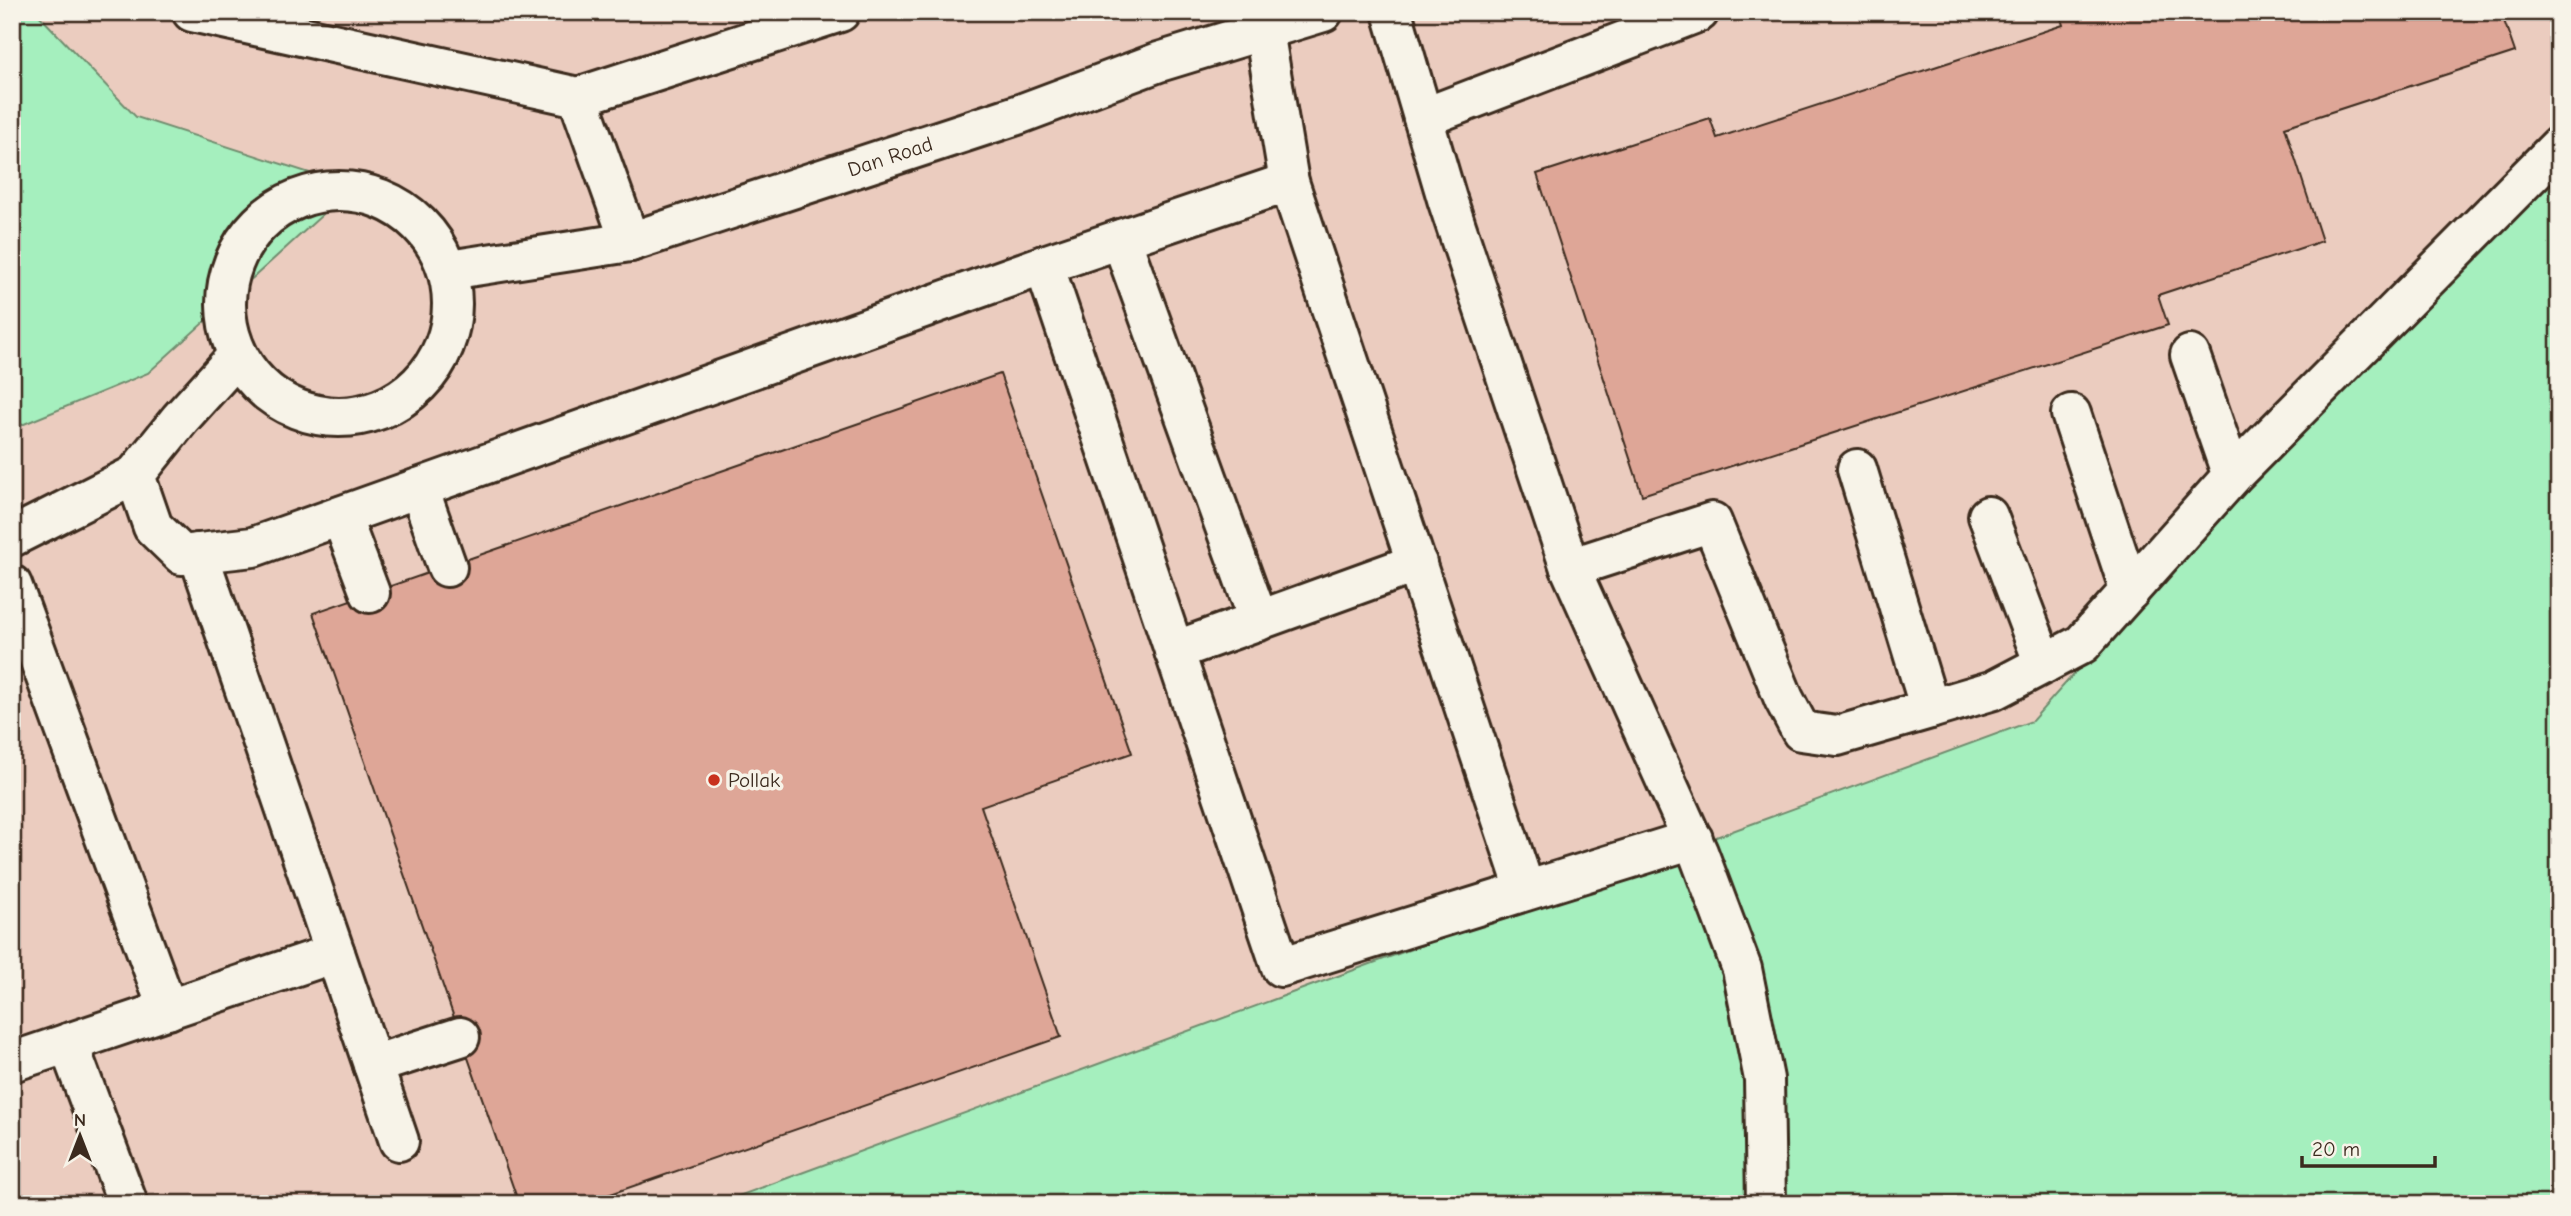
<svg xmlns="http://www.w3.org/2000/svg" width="2571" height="1216" viewBox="0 0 2571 1216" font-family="'Comic Neue',sans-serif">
<rect width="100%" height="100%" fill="#f0dcd0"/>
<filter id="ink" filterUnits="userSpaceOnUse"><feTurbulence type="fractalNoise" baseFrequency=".0143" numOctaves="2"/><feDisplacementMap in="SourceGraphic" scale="14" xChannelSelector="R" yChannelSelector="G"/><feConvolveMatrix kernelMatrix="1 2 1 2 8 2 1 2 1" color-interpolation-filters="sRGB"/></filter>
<g filter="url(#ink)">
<polygon fill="#ebccbf" points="36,12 2559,12 2559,129 2032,721 717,1204 12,1204 12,429 148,373 352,186 136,117"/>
<g fill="#a5efbe" stroke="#708c6e" stroke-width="2">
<polygon points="12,12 36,12 136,117 353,187 148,373 12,429"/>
<polygon points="2559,129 2559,1204 717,1204 2032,721"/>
</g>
<g fill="#dea697" stroke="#3b2a1e" stroke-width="2">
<polygon points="2059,12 2501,12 2515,52 2285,127 2322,241 2158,295 2168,325 1642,495 1537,174 1710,118 1717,138 2063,25"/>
<polygon points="1000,374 1132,753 981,806 1061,1037 582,1204 519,1204 313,613"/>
</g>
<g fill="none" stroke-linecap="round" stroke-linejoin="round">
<g stroke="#3b2a1e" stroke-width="44">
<g id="minor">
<polyline points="192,12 578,97 630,242"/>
<polyline points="1392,12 1447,199 1570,568 1698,852 1742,969 1764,1079 1766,1204"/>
<polyline points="1264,30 1289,182 1525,889"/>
<polyline points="578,97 840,12"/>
<polyline points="1423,118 1699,12"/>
<polyline points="1289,182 1044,265 1281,967 1693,839"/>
<circle cx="339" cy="304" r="113"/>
<polyline points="1121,239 1259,621"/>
<path id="s1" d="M449,270L630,242L1020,114L1159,62L1323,12"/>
<polyline points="237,356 180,419 135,475 153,527 182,555 253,547 1044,265"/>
<polyline points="2071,414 2130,591"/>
<polyline points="2232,476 2559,146"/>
<polyline points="419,488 447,567"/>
<polyline points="341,516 370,593"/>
<polyline points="1988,516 2044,664"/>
<polyline points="12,537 135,475"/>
<polyline points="1570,568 1712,522 1784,699 1801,731 1837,736 1930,709 1857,469"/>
<polyline points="12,585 168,1010"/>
<polyline points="1174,651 1417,563"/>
<polyline points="1930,709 1994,690 2082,644 2232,476 2190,355"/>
<polyline points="335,953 399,1141"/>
<polyline points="68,1043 128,1204"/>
<polyline points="12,1062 335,953 198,553"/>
<polyline points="373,1065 460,1037"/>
</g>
</g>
<use href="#minor" stroke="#f7f3e8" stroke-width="38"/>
</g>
</g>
<circle fill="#c8321e" stroke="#f7f3e8" stroke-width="2.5" cx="714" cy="780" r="7"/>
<g text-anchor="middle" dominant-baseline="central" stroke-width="7" stroke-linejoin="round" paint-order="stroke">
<g font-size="21" fill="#3b2a1e" stroke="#f7f3e8">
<text stroke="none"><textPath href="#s1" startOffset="457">Dan Road</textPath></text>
</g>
<g font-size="21" fill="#3b2a1e" stroke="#f7f3e8" text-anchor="start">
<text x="728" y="780">Pollak</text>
</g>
</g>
<rect width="2571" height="1216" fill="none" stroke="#f7f3e8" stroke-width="42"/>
<rect x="21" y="21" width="2529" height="1174" fill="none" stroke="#3b2a1e" stroke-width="2.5" filter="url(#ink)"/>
<g transform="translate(80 1136)" stroke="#f7f3e8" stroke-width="5" paint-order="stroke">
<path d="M0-5L12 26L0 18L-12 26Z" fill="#3b2a1e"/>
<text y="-10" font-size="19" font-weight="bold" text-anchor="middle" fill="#3b2a1e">N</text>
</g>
<path d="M2302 1156v10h133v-10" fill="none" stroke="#3b2a1e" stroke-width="3.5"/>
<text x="2312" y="1156" font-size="21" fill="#3b2a1e" stroke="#f7f3e8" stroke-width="5" paint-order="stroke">20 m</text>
</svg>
